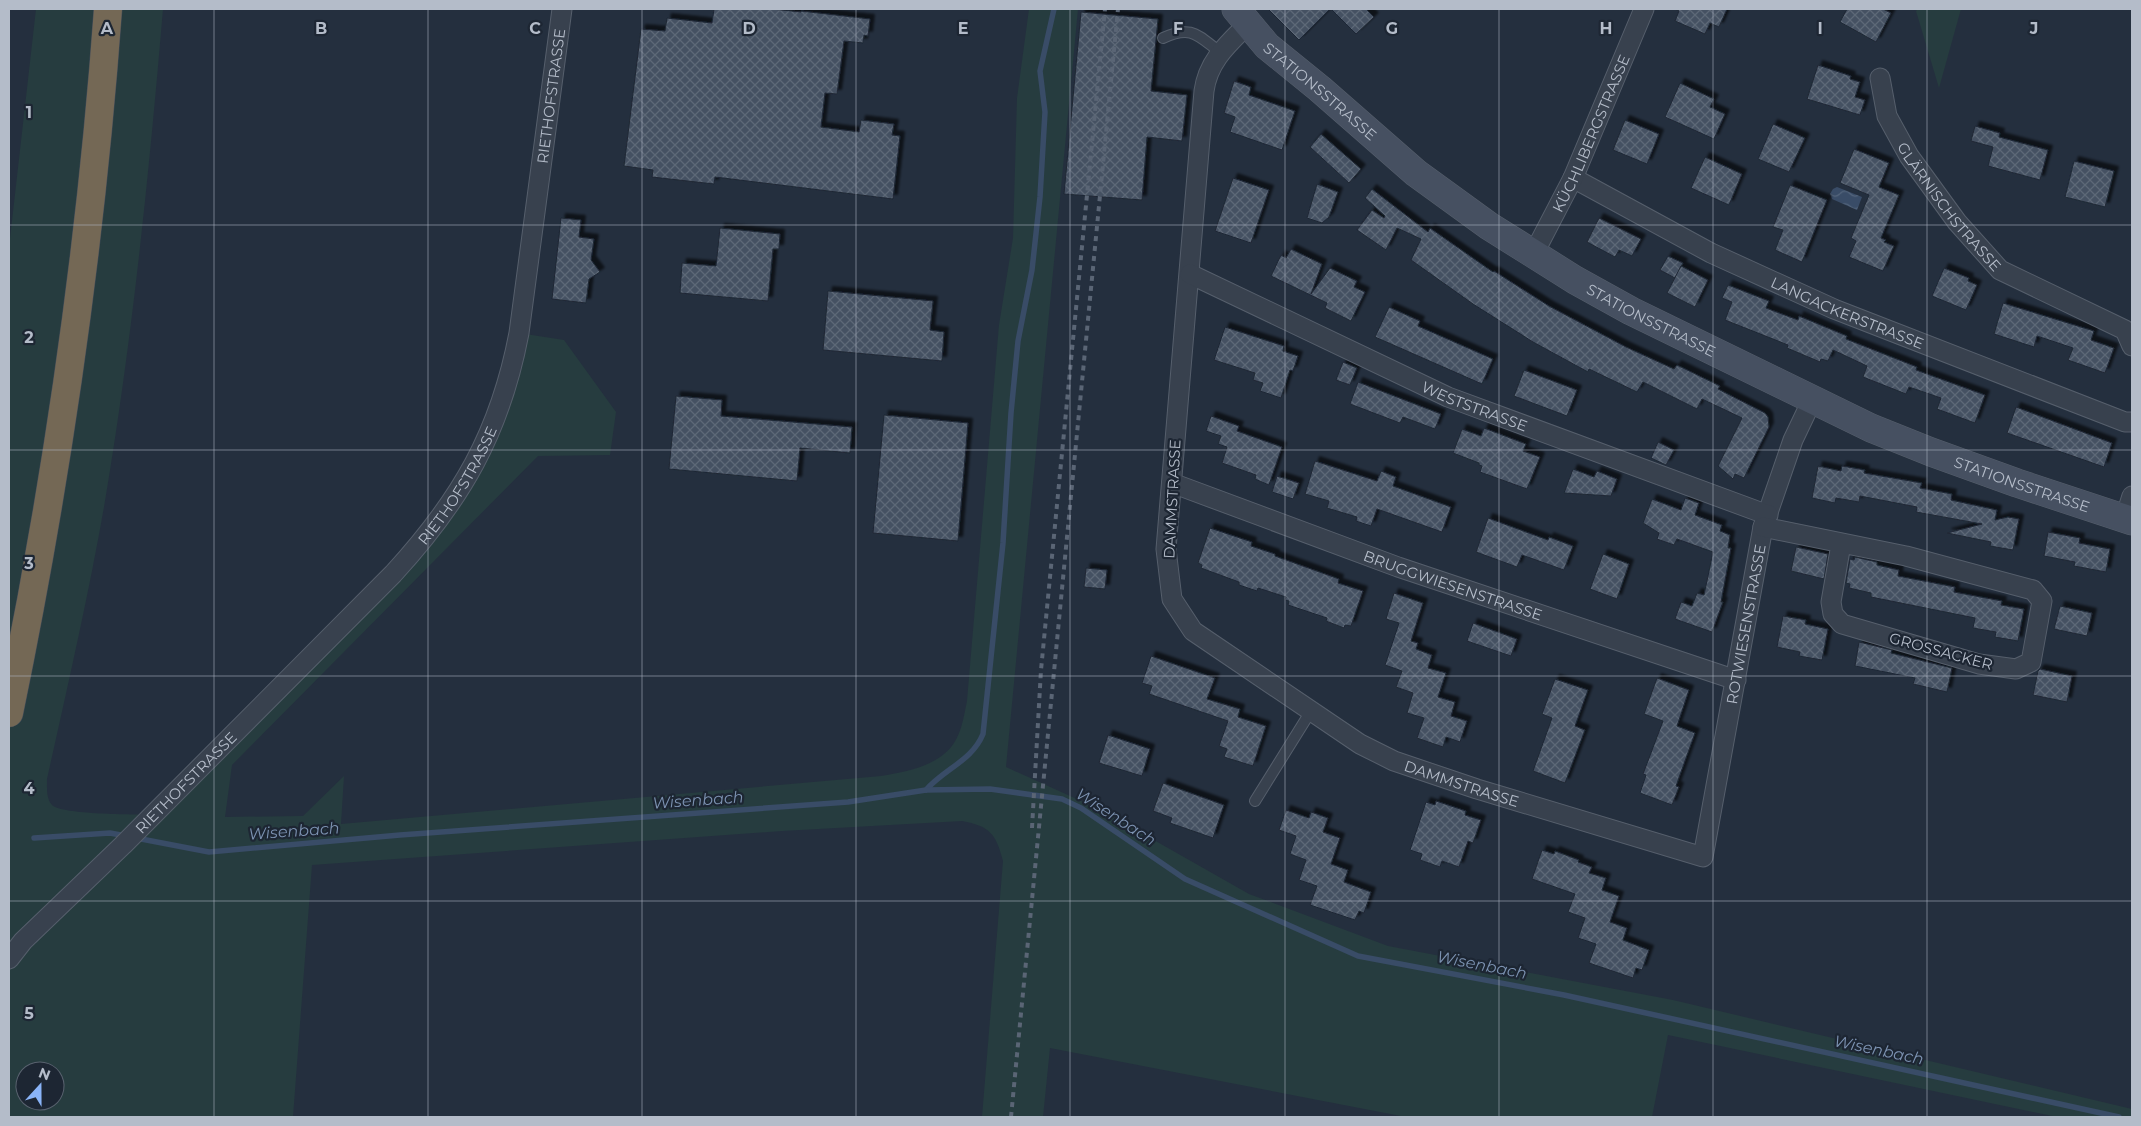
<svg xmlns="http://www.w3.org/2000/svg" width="2141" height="1126" viewBox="0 0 2141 1126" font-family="Montserrat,sans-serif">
<defs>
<pattern id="water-waves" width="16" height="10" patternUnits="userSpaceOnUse" patternTransform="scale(1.25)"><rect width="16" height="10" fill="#394c67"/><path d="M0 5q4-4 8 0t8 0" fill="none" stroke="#53647b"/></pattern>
<pattern id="building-cross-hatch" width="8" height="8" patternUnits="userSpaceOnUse" patternTransform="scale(1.25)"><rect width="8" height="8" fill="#455162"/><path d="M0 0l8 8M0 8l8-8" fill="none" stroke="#5d6877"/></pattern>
<filter id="shadow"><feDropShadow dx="4.5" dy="-4.5" stdDeviation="1" flood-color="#0009"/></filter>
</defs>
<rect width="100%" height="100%" fill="#242f3e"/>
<g fill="#263c3f" fill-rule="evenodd">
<path d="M36,9H163C149,175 132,342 104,507C88,598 67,689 47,779C47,788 46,798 52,805C62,815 135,814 153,815L393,574L462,486L519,333L564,340L616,412L610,455L538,456L232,765L225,817L303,816L344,776L341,824L881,776C906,772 939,766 954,743C962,731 964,715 967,701L999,325L1013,238L1017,98L1029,9H1078L1006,767L1101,810L1249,894L1388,946L1673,1000L2132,1109V1117H2057L1668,1035L1652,1117H1406L1050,1048L1043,1117H982L1003,861C996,833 989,826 962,821L782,831L312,865L293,1117H9V247ZM25,1071H55V1101H25Z"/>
<polygon points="1918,9 1961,9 1939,88 1916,11"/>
</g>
<polygon fill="url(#water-waves)" points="1837,187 1862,197 1857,210 1832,199 1830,194 1833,189"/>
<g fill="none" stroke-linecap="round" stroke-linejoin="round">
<g stroke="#394c67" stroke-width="5.5">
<path d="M926,790C944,769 972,761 983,734L1003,543L1011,413L1018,341L1032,270L1040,197L1045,112L1040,71L1054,9"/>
<polyline points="34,838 110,833 126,836"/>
<polyline points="136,838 209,852 400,835 848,802 926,790 990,789 1062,799 1081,808 1185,879 1358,956 1564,995 2119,1117"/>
</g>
</g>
<g fill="url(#building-cross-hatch)" stroke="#1f2835" filter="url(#shadow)">
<polygon points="714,9 772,9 801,12 801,11 870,19 868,36 864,35 863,43 844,41 837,94 825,93 821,127 859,132 861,120 894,124 892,135 900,136 893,199 715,177 714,184 652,177 653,170 624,166 641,29 665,31 667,18 712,23"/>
<polygon points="1268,9 1330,9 1299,40"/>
<polygon points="1331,9 1366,9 1374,17 1356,34"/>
<polygon points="1675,9 1727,9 1719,27 1710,23 1705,34 1675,21 1679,11"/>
<polygon points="1847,9 1883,9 1891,13 1876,42 1840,22"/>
<polygon points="1081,12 1158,19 1151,91 1187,95 1182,141 1147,137 1142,200 1064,194"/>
<polygon points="1818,65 1851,76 1850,79 1860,82 1855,97 1865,100 1860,115 1807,99"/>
<polygon points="1234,81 1251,87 1249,95 1295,111 1282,150 1230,132 1235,117 1224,113"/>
<polygon points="1680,83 1714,99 1710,107 1725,114 1714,139 1665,117"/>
<polygon points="1625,120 1659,134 1647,164 1613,150"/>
<polygon points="1773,124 1805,138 1789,172 1758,159"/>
<polygon points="1975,126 2000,133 1999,137 2048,150 2040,180 1988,166 1993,147 1971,141"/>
<polygon points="1321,134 1361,169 1349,183 1310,147"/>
<polygon points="1854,149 1889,163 1879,187 1899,195 1881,238 1886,240 1884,242 1894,246 1883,271 1849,257 1856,241 1851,238 1869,195 1840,183"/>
<polygon points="1705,157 1742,174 1729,205 1691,188"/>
<polygon points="2074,161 2114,171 2105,207 2065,197"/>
<polygon points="1233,178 1269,190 1251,243 1215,231"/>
<polygon points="1317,184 1338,192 1329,217 1322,223 1307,218"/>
<polygon points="1790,185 1827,200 1802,262 1775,250 1783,230 1773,227"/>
<polygon points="1372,189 1428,232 1430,228 1493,272 1494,271 1549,306 1626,347 1674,369 1677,365 1720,386 1718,389 1765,413 1768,417 1769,427 1744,478 1735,474 1733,479 1718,466 1742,418 1702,399 1697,409 1643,382 1637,392 1589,369 1588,372 1533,342 1473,304 1411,260 1421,239 1397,228 1386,250 1357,230 1372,210 1384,218 1385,216 1365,198"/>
<polygon points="561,218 581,220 579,237 594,239 591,260 600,272 589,279 586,303 552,299"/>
<polygon points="1599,218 1641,239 1632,256 1619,250 1615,257 1587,242"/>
<polygon points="720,228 780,234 779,249 773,249 768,301 680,293 682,263 716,266"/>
<polygon points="1291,249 1322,264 1311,294 1330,268 1357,281 1354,287 1365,292 1351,321 1325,308 1327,303 1271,276 1281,255 1286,258"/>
<polygon points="1668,256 1683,263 1675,278 1660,270"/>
<polygon points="1681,266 1708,280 1695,307 1667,293"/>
<polygon points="1944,268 1969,278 1968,281 1977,285 1966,310 1932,296"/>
<polygon points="1728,285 1769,301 1766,308 1798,320 1799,316 1847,336 1846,339 1917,367 1916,370 1985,395 1975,423 1937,409 1941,398 1909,387 1906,394 1863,377 1867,366 1833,350 1828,361 1821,359 1820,362 1787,348 1788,345 1725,320 1732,302 1722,298"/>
<polygon points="828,291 933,301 930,330 944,332 942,361 823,350"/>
<polygon points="2003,303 2094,331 2091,340 2114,348 2105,373 2068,360 2073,348 2037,336 2034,347 1994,334"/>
<polygon points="1389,307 1420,321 1418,326 1493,359 1482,384 1375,337"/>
<polygon points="1225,327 1284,346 1283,351 1298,356 1293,371 1290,370 1281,398 1260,391 1263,383 1253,380 1255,373 1214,360"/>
<polygon points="1343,362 1357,368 1350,385 1336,380"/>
<polygon points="1524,370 1577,390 1567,416 1514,396"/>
<polygon points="1358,382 1441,414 1435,429 1403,417 1400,423 1350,404"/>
<polygon points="676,396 722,400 721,416 852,427 850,453 800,448 797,481 669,469"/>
<polygon points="2016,407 2112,443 2104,467 2007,433"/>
<polygon points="884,415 968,423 958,541 873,533"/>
<polygon points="1211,416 1239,426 1237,431 1282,447 1269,485 1255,479 1256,475 1222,463 1227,447 1218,444 1221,436 1206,431"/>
<polygon points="1484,428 1526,444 1523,451 1540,457 1527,489 1480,472 1482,466 1479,465 1479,463 1453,453 1462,429 1481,436"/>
<polygon points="1658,442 1674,450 1666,465 1651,458"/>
<polygon points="1315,461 1377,481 1381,471 1396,477 1393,486 1451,507 1442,532 1377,509 1371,526 1356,521 1357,517 1327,508 1329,501 1305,494"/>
<polygon points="1818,466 1841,471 1842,466 1865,470 1864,473 1922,483 1920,488 1952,494 1951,500 1997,510 1995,520 2008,517 2019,519 2013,550 1990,546 1991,542 1947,533 1982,524 1916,512 1917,507 1860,496 1859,502 1836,498 1835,503 1812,498"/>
<polygon points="1573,469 1594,477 1597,471 1617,479 1611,496 1564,493"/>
<polygon points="1277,476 1299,483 1293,499 1272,492"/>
<polygon points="1685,498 1699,503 1695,515 1722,525 1720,531 1730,535 1728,548 1731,548 1721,602 1723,602 1712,632 1675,619 1681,602 1692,606 1697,593 1704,595 1713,552 1677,539 1674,545 1657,539 1659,533 1643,523 1652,499 1681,510"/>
<polygon points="1488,518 1548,540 1549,537 1573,546 1564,570 1522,555 1517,567 1476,552"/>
<polygon points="1210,528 1252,542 1251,546 1275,554 1275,556 1339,579 1338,583 1363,591 1351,626 1345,625 1344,628 1326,621 1327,618 1288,605 1289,601 1285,600 1286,597 1258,588 1257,591 1239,585 1239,582 1201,568 1202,565 1198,563"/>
<polygon points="2048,532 2080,538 2079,543 2110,549 2106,572 2074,566 2075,562 2044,556"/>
<polygon points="1796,547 1828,554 1824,579 1791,571"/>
<polygon points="1603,554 1629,564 1617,599 1590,589"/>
<polygon points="1855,557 1877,562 1877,565 1899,570 1898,576 1955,587 1954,592 2002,601 2001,605 2024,609 2018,641 1995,637 1996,632 1973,628 1975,618 1871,597 1871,593 1849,588 1850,584 1846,583 1850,559 1854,560"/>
<polygon points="1086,568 1107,570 1105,589 1084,587"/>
<polygon points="1394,593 1423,603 1411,641 1418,643 1416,649 1432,655 1428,668 1446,673 1438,697 1455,702 1451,716 1467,721 1460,742 1446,737 1443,747 1417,738 1424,718 1407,713 1413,693 1396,687 1402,671 1385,665 1399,623 1386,619"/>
<polygon points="2060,606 2092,613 2087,636 2054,629"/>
<polygon points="1783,616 1806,620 1805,624 1828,629 1822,660 1799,656 1800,652 1777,647"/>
<polygon points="1473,623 1517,639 1511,656 1467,641"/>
<polygon points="1859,642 1892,650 1891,653 1952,668 1947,692 1913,684 1915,678 1855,666"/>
<polygon points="1151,656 1215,678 1207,699 1240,709 1238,717 1266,726 1253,766 1224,757 1227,749 1219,746 1228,721 1149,694 1152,686 1142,683"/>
<polygon points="2040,669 2072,676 2067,702 2033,695 2038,671"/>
<polygon points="1657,678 1689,690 1677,726 1695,733 1676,786 1679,787 1672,805 1640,793 1646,775 1643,774 1663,721 1644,714"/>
<polygon points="1555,679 1588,690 1575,726 1585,730 1565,783 1533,771 1552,718 1542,714"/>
<polygon points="1108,735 1150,749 1142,776 1099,763"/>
<polygon points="1163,783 1224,805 1213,838 1170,823 1172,818 1153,811"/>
<polygon points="1436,801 1466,811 1465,815 1481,820 1473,843 1468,841 1459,867 1442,861 1440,867 1420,860 1422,854 1410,850 1426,802 1435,805"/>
<polygon points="1286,810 1309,818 1311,812 1328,818 1323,832 1340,838 1331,864 1348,870 1344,882 1371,892 1364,913 1359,911 1355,920 1310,905 1317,886 1299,880 1306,860 1290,854 1296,836 1279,830"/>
<polygon points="1542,850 1554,854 1555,851 1579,860 1578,862 1592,867 1589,873 1606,878 1602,890 1619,896 1610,922 1627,928 1623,940 1649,950 1642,970 1636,968 1633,978 1589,963 1596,944 1578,938 1585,918 1568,912 1575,894 1532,879"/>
</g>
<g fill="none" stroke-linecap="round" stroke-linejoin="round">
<g stroke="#565f6c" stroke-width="12">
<g id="lane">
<path d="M1163,38C1192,25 1197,35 1220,52"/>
<polyline points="1255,801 1311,711"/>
</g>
</g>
<g stroke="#565f6c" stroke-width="21">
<g id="street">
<path id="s1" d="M1248,24C1228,44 1208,61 1204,91L1166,549L1172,599L1193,631L1360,744L1394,761L1477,789L1703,857L1763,527L1793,440L1813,398"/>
<path id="s2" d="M1880,78L1887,116L1909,156L1957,222L2000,270L2125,330L2132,346"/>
<path id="s3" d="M1573,178L1711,253L1834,309L2125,422H2132"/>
<path id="s4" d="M1533,255L1573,178L1644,9"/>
<path id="s5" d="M1190,274L1448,397L1768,515"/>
<path id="s6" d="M1172,483L1398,567L1736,680"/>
<polyline points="2125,518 2132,496"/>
<polyline points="1763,527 1906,556 2033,590 2042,601 2031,662 2016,669 1979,664 1842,624 1833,614 1831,602 1841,544"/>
<path id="s7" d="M9,959L23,941L123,845L393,574C461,500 500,433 519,333L562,9"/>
</g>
</g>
<g stroke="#565f6c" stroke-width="29">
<g id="secondary">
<path id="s8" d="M1236,9L1267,46L1320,89L1416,173L1489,226L1575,280L1631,311L1871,428L1931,452L2017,483L2132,521"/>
</g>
</g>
<g stroke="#434c59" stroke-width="29">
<path id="highway" d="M9,713C57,481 91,245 108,9"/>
</g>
<use href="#lane" stroke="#38414e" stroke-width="10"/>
<use href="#street" stroke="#38414e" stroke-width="19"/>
<use href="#secondary" stroke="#465061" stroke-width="28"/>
<use href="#highway" stroke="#746855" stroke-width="28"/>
<g stroke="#5a6575" stroke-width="4" stroke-dasharray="5 5" stroke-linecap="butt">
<polyline points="1032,828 1041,670 1105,9"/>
<polyline points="1011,1117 1118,9"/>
</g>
</g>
<path fill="none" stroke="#b4bcc9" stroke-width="1" stroke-opacity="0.55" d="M214,9V1117M428,9V1117M642,9V1117M856,9V1117M1070,9V1117M1285,9V1117M1499,9V1117M1713,9V1117M1927,9V1117M9,225H2132M9,450H2132M9,676H2132M9,901H2132"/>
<g text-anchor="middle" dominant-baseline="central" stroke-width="4.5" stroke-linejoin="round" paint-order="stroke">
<g font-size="15" fill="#b4bcc9" stroke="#1d2633">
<text stroke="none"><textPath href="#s8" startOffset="118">STATIONSSTRASSE</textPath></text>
<text stroke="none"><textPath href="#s7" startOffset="1059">RIETHOFSTRASSE</textPath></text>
<text stroke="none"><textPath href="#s4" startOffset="135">KÜCHLIBERGSTRASSE</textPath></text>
<text stroke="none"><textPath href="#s2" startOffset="149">GLÄRNISCHSTRASSE</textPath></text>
<text stroke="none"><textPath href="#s3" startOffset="306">LANGACKERSTRASSE</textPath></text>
<text stroke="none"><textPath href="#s8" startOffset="522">STATIONSSTRASSE</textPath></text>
<text stroke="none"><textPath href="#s5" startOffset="314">WESTSTRASSE</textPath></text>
<text stroke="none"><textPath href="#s8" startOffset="928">STATIONSSTRASSE</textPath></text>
<text stroke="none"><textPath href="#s7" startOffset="654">RIETHOFSTRASSE</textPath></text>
<text transform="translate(1172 499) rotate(-87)">DAMMSTRASSE</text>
<text stroke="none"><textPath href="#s6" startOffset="299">BRUGGWIESENSTRASSE</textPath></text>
<text stroke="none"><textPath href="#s1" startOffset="1430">ROTWIESENSTRASSE</textPath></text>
<text transform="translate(1941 651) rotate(15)">GROSSACKER</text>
<text stroke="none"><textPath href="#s7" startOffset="250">RIETHOFSTRASSE</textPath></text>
<text stroke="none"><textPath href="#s1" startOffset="941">DAMMSTRASSE</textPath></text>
</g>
<g font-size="16" font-style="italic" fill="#7c92b1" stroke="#1d2633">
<text transform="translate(698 800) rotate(-4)">Wisenbach</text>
<text transform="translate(1116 817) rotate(33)">Wisenbach</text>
<text transform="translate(294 831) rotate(-4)">Wisenbach</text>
<text transform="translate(1482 965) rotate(11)">Wisenbach</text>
<text transform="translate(1879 1050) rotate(12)">Wisenbach</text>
</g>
</g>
<g font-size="16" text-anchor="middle" font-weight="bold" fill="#b4bcc9" stroke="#1d2633" stroke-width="4.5" stroke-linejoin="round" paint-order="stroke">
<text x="107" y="34">A</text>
<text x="321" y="34">B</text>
<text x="535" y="34">C</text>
<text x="749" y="34">D</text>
<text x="963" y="34">E</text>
<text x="1178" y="34">F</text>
<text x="1392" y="34">G</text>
<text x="1606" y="34">H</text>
<text x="1820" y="34">I</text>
<text x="2034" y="34">J</text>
<text x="29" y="118">1</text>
<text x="29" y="343">2</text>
<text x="29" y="569">3</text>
<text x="29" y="794">4</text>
<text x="29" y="1019">5</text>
</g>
<rect width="2141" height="1126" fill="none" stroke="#b4bcc9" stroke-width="20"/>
<g transform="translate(40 1086) rotate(21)"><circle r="24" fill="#1d2633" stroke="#59626f"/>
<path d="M0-4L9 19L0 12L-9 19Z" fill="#8ab4f8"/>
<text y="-8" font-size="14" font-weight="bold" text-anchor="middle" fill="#b4bcc9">N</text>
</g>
</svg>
